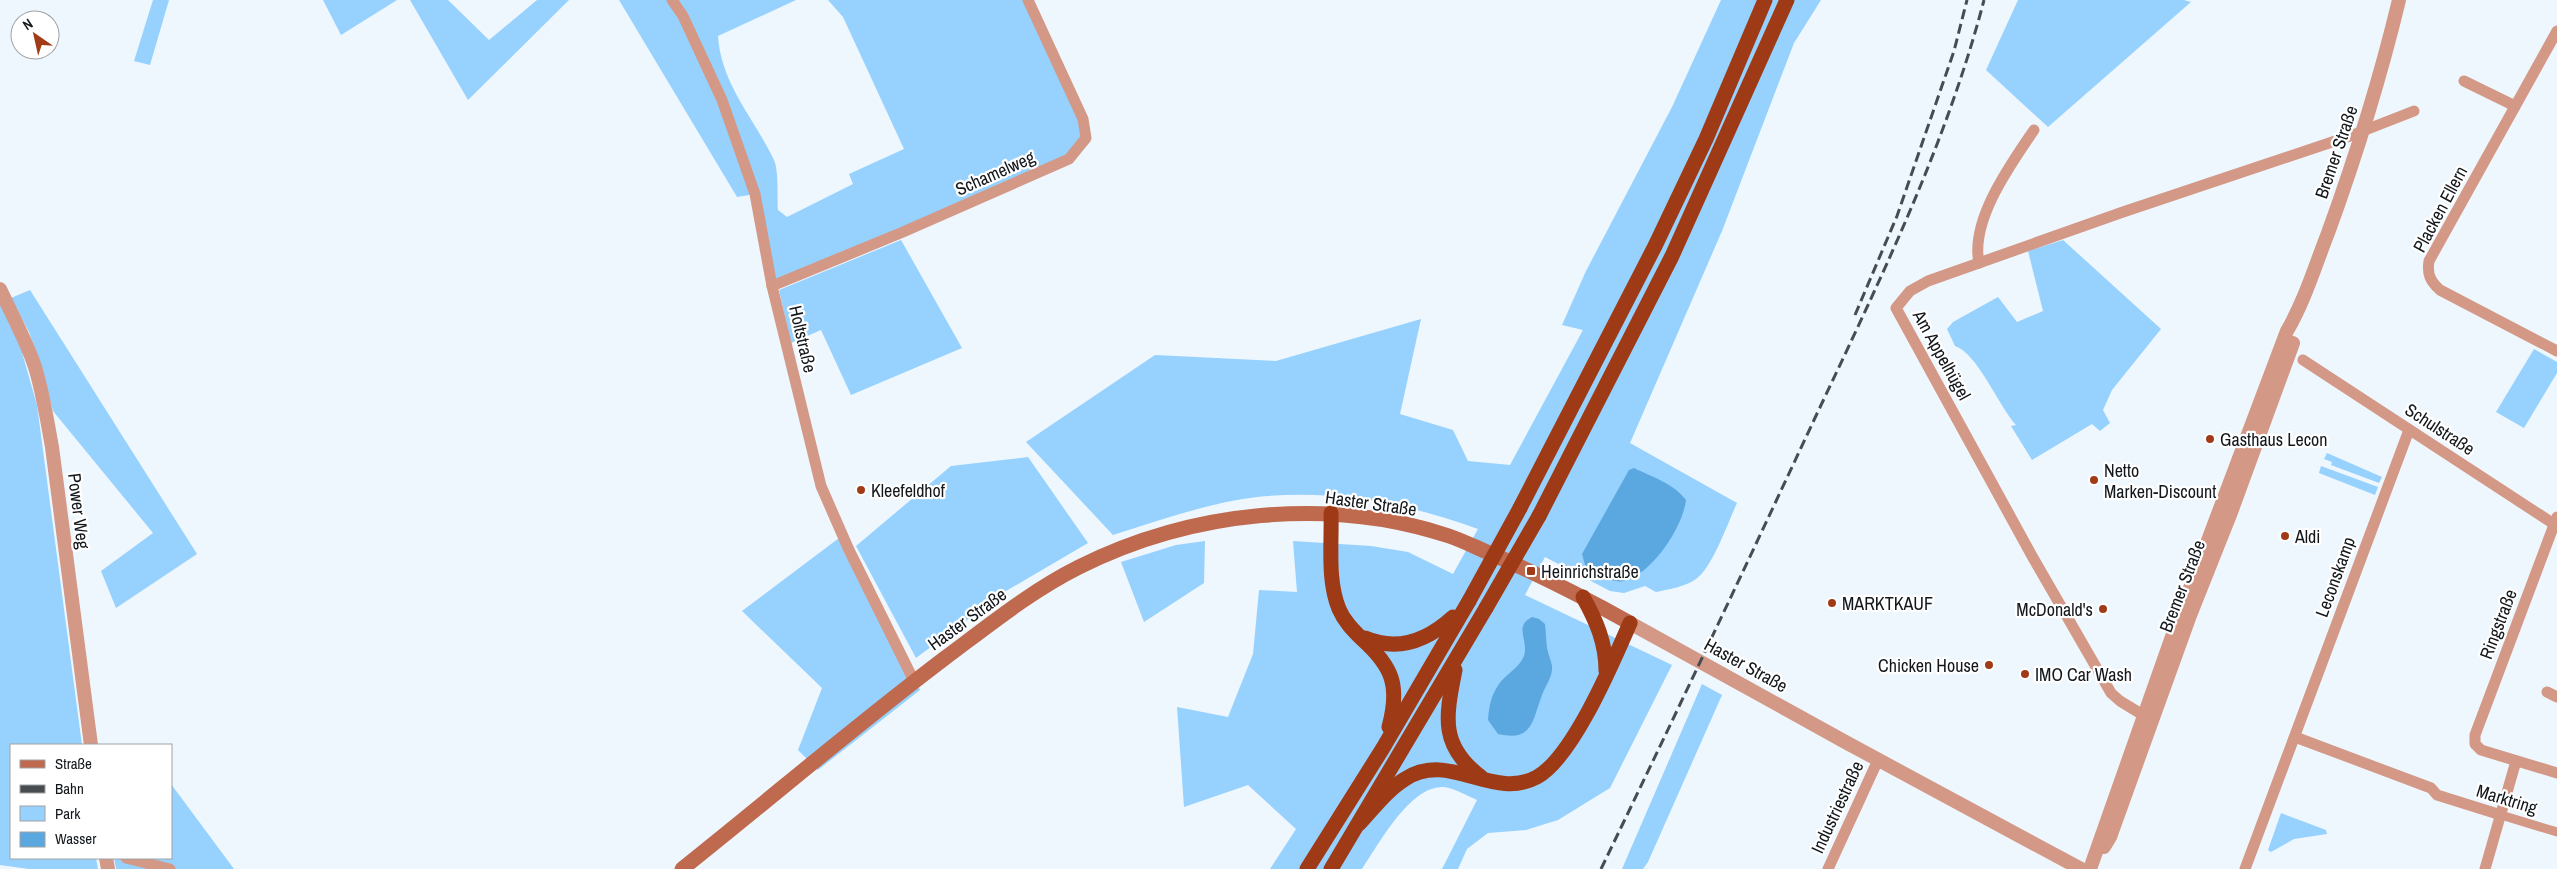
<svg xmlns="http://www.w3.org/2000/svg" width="2557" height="869" viewBox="0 0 2557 869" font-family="'Archivo Narrow',sans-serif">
<rect width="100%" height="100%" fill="#eef7fe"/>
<g fill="#97d1fe">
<polygon points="153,0 169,0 150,65 134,61"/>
<polygon points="323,0 397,0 341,35"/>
<polygon points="410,0 448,0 489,40 537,0 569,0 468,100"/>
<path d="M619,0H796L718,36C721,84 754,118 774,160C779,171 777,198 778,210L787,217L853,184L849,174L904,149L843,17L828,0H1028L1086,138L1069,159L772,286L755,194L737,197Z"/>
<path d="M1721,0H1821L1794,43L1722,231L1630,443L1737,503C1728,522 1713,567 1696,579C1685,587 1669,589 1656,592L1645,586L1624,593L1610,591L1545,557L1525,595L1672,665L1610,788L1558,820L1526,830L1488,833L1467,849L1458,869H1442L1477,800C1468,796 1454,788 1444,787C1410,785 1379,844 1362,869H1270L1296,829L1248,785L1184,807L1177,707L1228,717L1253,654L1259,590L1297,592L1293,541L1371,546L1408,552L1453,574L1478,529C1407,503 1333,489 1257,497C1208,503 1160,520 1113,535L1026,442L1155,355L1276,361L1421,319L1400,414L1453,430L1468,461L1510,465L1583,330L1562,325L1586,271L1672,107Z"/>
<polygon points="2018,0 2184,0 2191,2 2048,127 1986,70"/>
<polygon points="901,240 962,348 851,395 821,330 791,343 779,290"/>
<path d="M2063,240L2161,329L2112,390L2103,410L2110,423L2100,431L2092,424L2032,460L2011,426L2016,425C1998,405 1978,354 1955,346L1947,329L1953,322L1998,297L2017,322L2043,311L2028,251Z"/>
<polygon points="30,290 197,554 116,608 101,571 153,533 53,411 40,363 29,332 11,298"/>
<polygon points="0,301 17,335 37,405 82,745 11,745 11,858 96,858 98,869 29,869 0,865"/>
<polygon points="2534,349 2557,362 2557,373 2524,428 2496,412"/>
<polygon points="2327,453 2382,477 2379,483 2331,465 2332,462 2324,459"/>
<polygon points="1028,457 1088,543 1006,591 916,658 856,546 951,466"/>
<polygon points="2321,466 2378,487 2375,495 2319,473"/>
<polygon points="843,535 920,690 818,770 798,750 822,688 742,611"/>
<polygon points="1205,541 1204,583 1144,622 1121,562 1176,545"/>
<polygon points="1702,684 1722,695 1648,862 1643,869 1622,869"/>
<polygon points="171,784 234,869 116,869 114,858 171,858"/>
<polygon points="2281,813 2326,830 2327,834 2294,839 2271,852 2268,850"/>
</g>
<g fill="#5ba7e0">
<path d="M1634,468C1652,477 1673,483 1686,500C1683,527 1652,574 1624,581C1611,584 1596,571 1585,565L1582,554L1629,470Z"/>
<path d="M1532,617L1539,619L1545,624C1546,632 1546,640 1547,648C1548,654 1551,660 1552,666C1553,677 1545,686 1542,695C1532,721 1533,742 1498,734L1488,720C1489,707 1491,695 1499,684C1507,673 1524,665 1525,651C1526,636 1515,626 1532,617Z"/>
</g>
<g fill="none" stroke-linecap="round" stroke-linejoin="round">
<polyline stroke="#d49886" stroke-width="9" points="2501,815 2557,832"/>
<g stroke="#d49886" stroke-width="11">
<polyline points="672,0 683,16 722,100 755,194 772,286 821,486 849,550 914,681"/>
<path d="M2557,31L2429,261C2427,274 2430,281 2440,290L2557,351"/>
<polyline points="2464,81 2515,106"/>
<path d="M1979,263C1970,220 2011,164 2034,130"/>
<polyline points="772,286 903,232 1069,159 1086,138 1083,119 1028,0"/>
<polyline points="2303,360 2557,526"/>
<polyline points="2557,517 2475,735 2475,744 2481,750 2557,773"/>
<polyline points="2547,692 2557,697"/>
<polyline points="2143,715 2120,701 2111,693 2032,556 1896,308 1910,291 1928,281 2123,212 2350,136 2414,111"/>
<polyline points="2295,737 2431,788 2437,795 2501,815"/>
<polyline points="126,858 170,869"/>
<polyline points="1828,869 1878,760"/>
<polyline points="2245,869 2409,430"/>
<polyline points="2485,869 2516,761"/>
</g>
<g stroke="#d49886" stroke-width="14">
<path d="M0,289C12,315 26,340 35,367C43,393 47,420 52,447L91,745"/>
<polyline points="1630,623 1849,744 2081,869"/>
<polyline points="2104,847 2110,837 2189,618 2230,515 2293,343"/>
<polyline points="106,858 108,869"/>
<path d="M2090,869L2175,628L2287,331C2305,300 2315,266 2328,233C2356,156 2380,79 2399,0"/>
</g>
<path stroke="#bf694e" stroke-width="15" d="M682,869C770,799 855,726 945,658C988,626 1031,591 1079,567C1191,511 1329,496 1449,536C1464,541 1479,549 1494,555C1540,575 1585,598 1630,623"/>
<g stroke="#9e3a15" stroke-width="15">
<polyline points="1520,508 1655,246 1706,139 1765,0"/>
<path d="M1331,513C1332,544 1327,580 1339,609C1344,621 1353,630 1362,639C1393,667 1400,686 1389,727"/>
<polyline points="1539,516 1672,256 1787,0"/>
<path d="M1583,597C1596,620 1606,643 1606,671"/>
<path d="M1365,638C1398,652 1428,640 1453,617"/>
<path d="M1455,670C1446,716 1439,745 1481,777"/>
<path d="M1359,824C1373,809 1387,790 1405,779C1449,750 1493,801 1537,777C1573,757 1613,662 1630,623"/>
<polyline points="1307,869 1383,748 1469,601"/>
<polyline points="1331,869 1486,608"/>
</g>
<g stroke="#464c50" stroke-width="3" stroke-dasharray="10 5" stroke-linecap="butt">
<polyline points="1855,315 1897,216 1954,51 1967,0"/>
<path d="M1601,869C1673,720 1744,570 1814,420C1878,284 1946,146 1984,0"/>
</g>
<g stroke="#9e3a15" stroke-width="15">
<polyline points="1469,601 1520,508"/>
<polyline points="1486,608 1539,516"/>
</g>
</g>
<g fill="#a13b17" stroke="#fff" stroke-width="2">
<circle cx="2210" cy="439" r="5"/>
<circle cx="2094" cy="480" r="5"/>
<circle cx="861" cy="490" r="5"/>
<circle cx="2285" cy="536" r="5"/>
<rect x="1526" y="566" width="10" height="10" rx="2.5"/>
<circle cx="1832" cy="603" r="5"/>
<circle cx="2103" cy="609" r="5"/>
<circle cx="1989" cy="665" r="5"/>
<circle cx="2025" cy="674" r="5"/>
</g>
<g text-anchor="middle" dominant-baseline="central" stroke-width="4.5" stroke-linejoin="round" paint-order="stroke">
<g font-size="18" fill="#12171b" stroke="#fff">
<text transform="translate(2336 152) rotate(-71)">Bremer Straße</text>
<text transform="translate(995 173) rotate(-24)">Schamelweg</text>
<text transform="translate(2440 209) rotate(-62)">Placken Ellern</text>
<text transform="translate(803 339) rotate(77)">Holtstraße</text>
<text transform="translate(1942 355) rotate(61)">Am Appelhügel</text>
<text transform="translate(2440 429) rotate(33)">Schulstraße</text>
<text transform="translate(1371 503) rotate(8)">Haster Straße</text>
<text transform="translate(79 511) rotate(83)">Power Weg</text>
<text transform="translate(2335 577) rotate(-70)">Leconskamp</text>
<text transform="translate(2182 586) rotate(-69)">Bremer Straße</text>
<text transform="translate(967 619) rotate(-36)">Haster Straße</text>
<text transform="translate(2498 624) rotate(-69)">Ringstraße</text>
<text transform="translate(1746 665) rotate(29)">Haster Straße</text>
<text transform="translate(2507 799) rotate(17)">Marktring</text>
<text transform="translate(1837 807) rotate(-65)">Industriestraße</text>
</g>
<g font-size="18" fill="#12171b" stroke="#fff" text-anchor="start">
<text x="2220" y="439">Gasthaus Lecon</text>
<text x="2104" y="470">Netto<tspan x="2104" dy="21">Marken-Discount</tspan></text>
<text x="871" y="490">Kleefeldhof</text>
<text x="2295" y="536">Aldi</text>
<text x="1541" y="571">Heinrichstraße</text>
<text x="1842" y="603">MARKTKAUF</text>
<text x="2093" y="609" text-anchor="end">McDonald's</text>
<text x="1979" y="665" text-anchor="end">Chicken House</text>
<text x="2035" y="674">IMO Car Wash</text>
</g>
</g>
<rect x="10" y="744" width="162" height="115" fill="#ffffff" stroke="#a0a2a4"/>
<rect x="20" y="760" width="25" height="8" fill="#bf694e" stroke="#a0a2a4"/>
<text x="55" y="769" font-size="15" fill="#12171b">Straße</text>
<rect x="20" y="785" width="25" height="8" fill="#464c50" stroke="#a0a2a4"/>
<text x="55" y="794" font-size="15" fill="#12171b">Bahn</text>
<rect x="20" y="806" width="25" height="15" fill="#97d1fe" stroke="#a0a2a4"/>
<text x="55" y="819" font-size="15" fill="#12171b">Park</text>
<rect x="20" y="832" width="25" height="15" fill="#5ba7e0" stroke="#a0a2a4"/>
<text x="55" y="844" font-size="15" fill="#12171b">Wasser</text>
<g transform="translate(35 35) rotate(326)"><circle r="24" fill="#ffffff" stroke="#a0a2a4"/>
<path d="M0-4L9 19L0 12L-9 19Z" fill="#a13b17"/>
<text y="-8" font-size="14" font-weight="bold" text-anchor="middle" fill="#12171b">N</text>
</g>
</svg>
